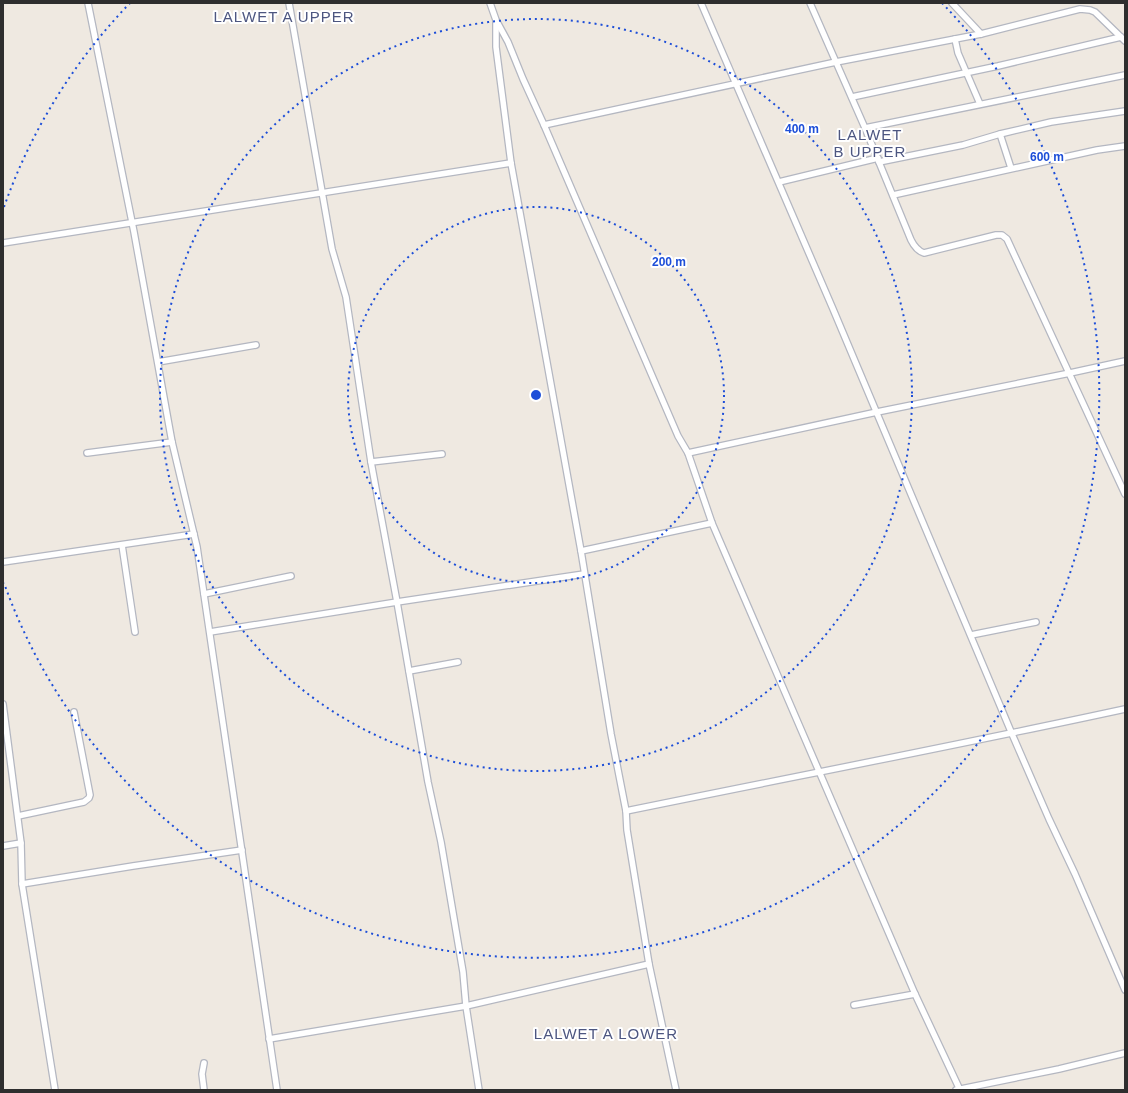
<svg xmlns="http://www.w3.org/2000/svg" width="1128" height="1093" viewBox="0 0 1128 1093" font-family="Arial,sans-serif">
<rect width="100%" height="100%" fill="#efe9e1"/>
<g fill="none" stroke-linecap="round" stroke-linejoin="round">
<g stroke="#b4b7c1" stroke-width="8">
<g id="minor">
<polyline points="88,3 134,232 172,442 197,547 277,1090"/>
<polyline points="289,3 332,249 346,297 371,462 397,602 428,782 441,842 463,972 466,1006 479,1090"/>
<polyline points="490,3 496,20 508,42 523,79 544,125 678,436 688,453 712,523 915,994 960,1090"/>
<polyline points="701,3 833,309 1012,734 1049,819 1075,874 1125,990"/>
<path d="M810,3L865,128L911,240C914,246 918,251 924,253L996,235H1002L1007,239L1125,494"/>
<polyline points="952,3 981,34"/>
<polyline points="496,22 496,47 511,163 581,551 611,734 626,811 627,830 649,964 676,1090"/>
<polyline points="955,39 958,53 980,104"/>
<polyline points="852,97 998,66 1121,37"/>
<polyline points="544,125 836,62 981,34 1080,9 1090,10 1095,12 1125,41"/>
<polyline points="865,128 1125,75"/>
<polyline points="1000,134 1011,168"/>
<polyline points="879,162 963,145 1000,134 1051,122 1125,111"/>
<polyline points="779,182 878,158"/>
<polyline points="893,195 1097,150 1125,146"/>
<polyline points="3,243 511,163"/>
<polyline points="158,362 256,345"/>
<polyline points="87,453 172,442"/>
<polyline points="688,453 877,412 1070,373 1125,361"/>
<polyline points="371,462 442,454"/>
<polyline points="122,545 135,632"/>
<polyline points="581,551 712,523"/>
<polyline points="3,562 194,534"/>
<polyline points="204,594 291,576"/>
<polyline points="210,632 397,602 584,574"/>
<polyline points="971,635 1036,622"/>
<polyline points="409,671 458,662"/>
<polyline points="3,704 21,843 22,884 55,1090"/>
<path d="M626,811C792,777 959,745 1125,709"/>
<polyline points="18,816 84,802 89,798 90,795 74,712"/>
<polyline points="3,846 21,843"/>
<polyline points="22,884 133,866 242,850"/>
<polyline points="854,1005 915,994"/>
<polyline points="269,1039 466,1006 649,964"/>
<polyline points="204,1063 202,1074 204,1090"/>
<polyline points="956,1090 1059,1069 1125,1053"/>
</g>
</g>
<use href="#minor" stroke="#fff" stroke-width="5.5"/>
</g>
<g fill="none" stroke="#1d4ed8" stroke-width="2" stroke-dasharray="2 4">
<circle cx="536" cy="395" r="188"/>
<circle cx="536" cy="395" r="376"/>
<path d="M4 207A564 564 0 0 1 130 3M942 3A564 564 0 1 1 4 583"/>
</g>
<g text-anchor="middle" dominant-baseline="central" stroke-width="4" stroke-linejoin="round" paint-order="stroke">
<g font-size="15" letter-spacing="1" fill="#4d5680" stroke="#fff">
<text x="284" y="16">LALWET A UPPER</text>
<text x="870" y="134">LALWET<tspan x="870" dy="17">B UPPER</tspan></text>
<text x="606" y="1033">LALWET A LOWER</text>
</g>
</g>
<circle cx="536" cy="395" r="6" fill="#1d4ed8" stroke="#fff" stroke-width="2"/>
<g font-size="12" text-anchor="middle" font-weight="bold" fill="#1d4ed8" stroke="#fff" stroke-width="4" stroke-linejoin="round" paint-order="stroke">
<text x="802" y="133">400 m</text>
<text x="1047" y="161">600 m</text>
<text x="669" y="266">200 m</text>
</g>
<rect width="1128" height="1093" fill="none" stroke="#2e2e2e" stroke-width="8"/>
</svg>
